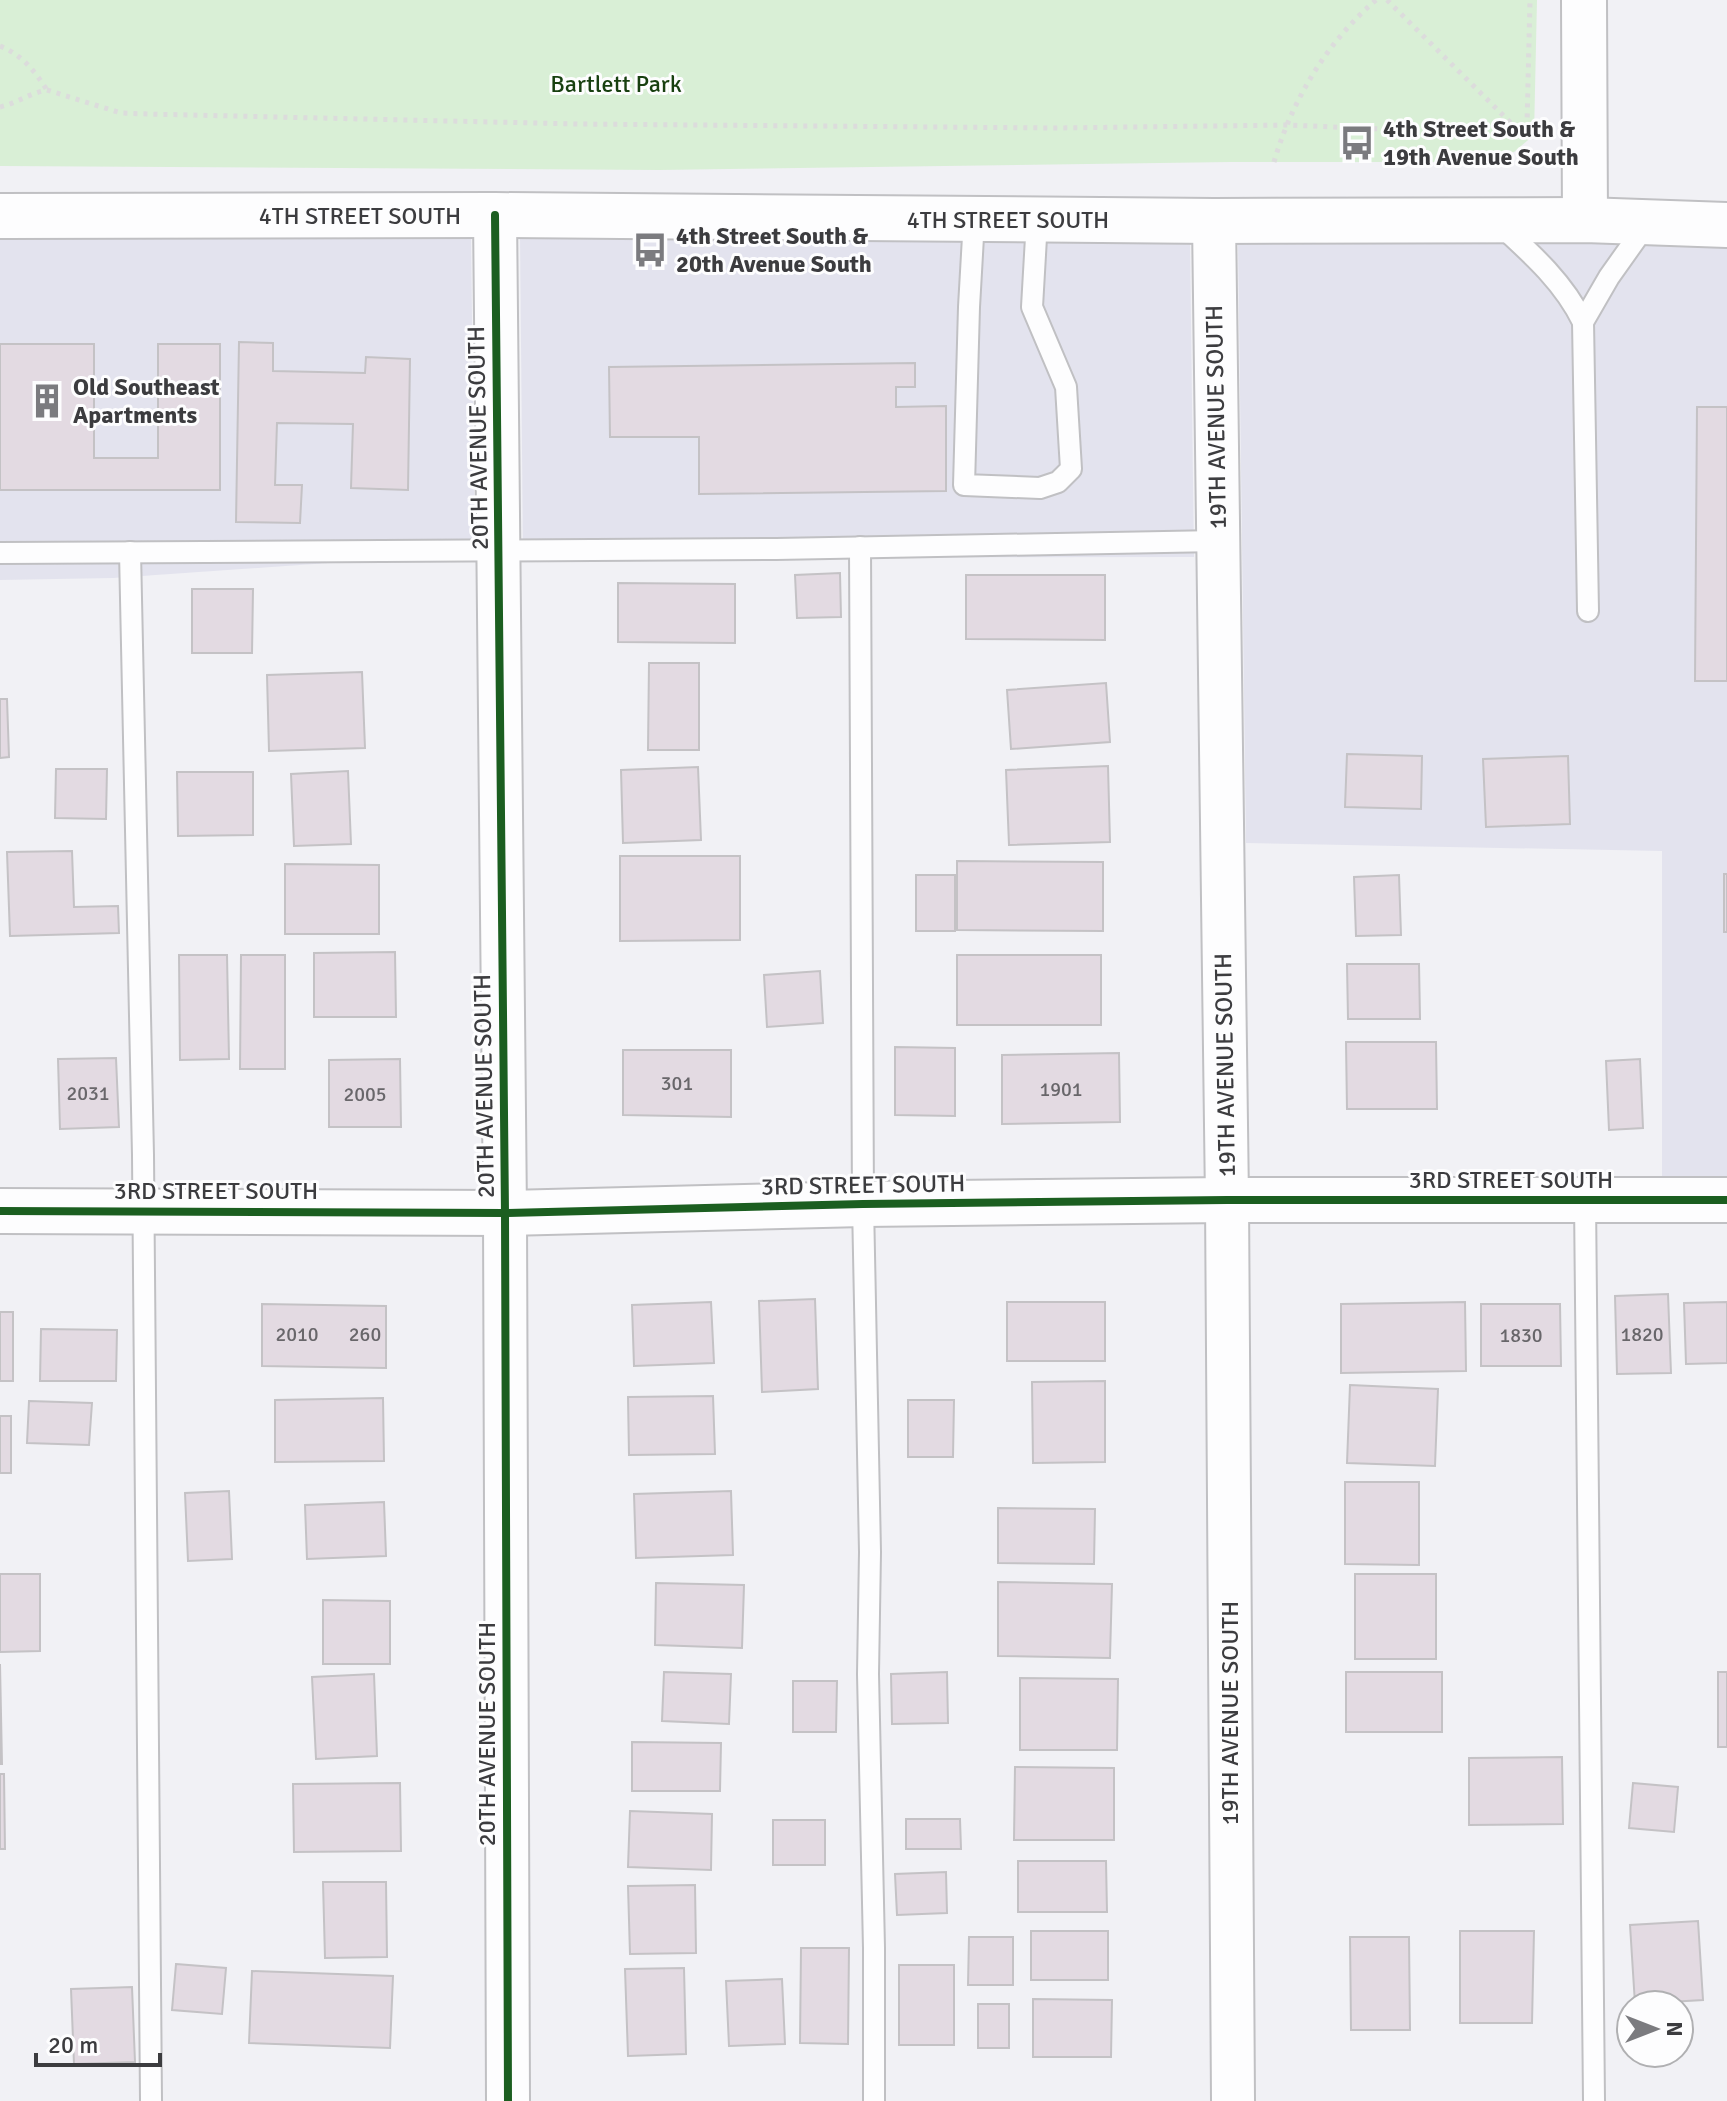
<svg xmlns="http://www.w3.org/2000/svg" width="1727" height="2101" viewBox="0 0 1727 2101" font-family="Signika,sans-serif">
<rect width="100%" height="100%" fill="#f1f1f5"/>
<g fill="#e3e3ee">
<polygon points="471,237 475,558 399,558 113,578 0,580 0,238"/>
<polygon points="520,237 1190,243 1194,557 523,558"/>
<polygon points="1585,242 1727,247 1727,1179 1662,1179 1662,851 1246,843 1238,243"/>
</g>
<polygon fill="#d9efd6" points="0,0 1537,0 1534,135 1514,152 1471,162 1231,162 659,170 0,166"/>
<g fill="#e3dae2" stroke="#c4c2c5" stroke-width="2">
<polygon points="239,342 273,343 273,371 365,373 366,357 410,359 408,490 351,488 353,424 277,423 275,485 302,485 300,523 236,522"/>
<polygon points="0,344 94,344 94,458 158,458 158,344 220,344 220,490 0,490"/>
<polygon points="915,363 915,387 896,387 896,407 946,406 946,491 699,494 699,437 610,437 609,367"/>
<polygon points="1697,407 1727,407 1727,681 1695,681"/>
<polygon points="840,573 841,617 797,618 795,575"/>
<polygon points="966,575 1105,575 1105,640 966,639"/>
<polygon points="618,583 735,584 735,643 618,642"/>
<polygon points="192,589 253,589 252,653 192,653"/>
<polygon points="649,663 699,663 699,750 648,750"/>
<polygon points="362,672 365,748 269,751 267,675"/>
<polygon points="1106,683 1110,742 1011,749 1007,690"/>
<polygon points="0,699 7,699 9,757 0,758"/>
<polygon points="1347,754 1422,756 1421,809 1345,807"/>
<polygon points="1568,756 1570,824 1486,827 1483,759"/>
<polygon points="1108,766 1110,842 1009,845 1006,770"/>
<polygon points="698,767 701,840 623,843 621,770"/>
<polygon points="56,769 107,769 106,819 55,818"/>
<polygon points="348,771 351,844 294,846 291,774"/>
<polygon points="177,772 253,772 253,835 178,836"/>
<polygon points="72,851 74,907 118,906 119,933 10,936 7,852"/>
<polygon points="620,856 740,856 740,940 620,941"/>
<polygon points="957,861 1103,862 1103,931 957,930"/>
<polygon points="285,864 379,865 379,934 285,934"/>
<rect x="1724" y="874" width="3" height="58"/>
<rect x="916" y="875" width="39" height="56"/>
<polygon points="1399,875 1401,935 1356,936 1354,877"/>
<polygon points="395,952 396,1017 314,1017 314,953"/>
<polygon points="179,955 227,955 229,1059 180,1060"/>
<polygon points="241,955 285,955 285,1069 240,1069"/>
<rect x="957" y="955" width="144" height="70"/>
<polygon points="1347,964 1419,964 1420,1019 1348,1019"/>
<polygon points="820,971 823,1023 767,1027 764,975"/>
<polygon points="1346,1042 1436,1042 1437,1109 1347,1109"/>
<polygon points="895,1047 955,1048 955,1116 895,1115"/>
<polygon points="623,1050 731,1050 731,1117 623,1115"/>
<polygon points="1119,1053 1120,1122 1002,1124 1002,1055"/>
<polygon points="116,1058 119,1127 60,1129 58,1059"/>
<polygon points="400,1059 401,1127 329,1127 329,1060"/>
<polygon points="1640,1059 1643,1128 1609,1130 1606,1061"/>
<polygon points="1668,1294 1671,1373 1617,1374 1615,1296"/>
<polygon points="815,1299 818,1389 762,1392 759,1301"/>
<polygon points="711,1302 714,1363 634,1366 632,1305"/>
<rect x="1007" y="1302" width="98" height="59"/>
<polygon points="1465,1302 1466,1371 1341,1373 1341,1304"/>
<polygon points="1727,1302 1727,1363 1686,1364 1684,1303"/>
<polygon points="262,1304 386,1306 386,1368 262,1366"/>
<polygon points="1481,1304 1560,1304 1561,1366 1481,1366"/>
<rect x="0" y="1312" width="13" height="69"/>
<polygon points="41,1329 117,1330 116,1381 40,1381"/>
<polygon points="1105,1381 1105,1462 1033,1463 1032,1382"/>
<polygon points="1350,1385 1438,1389 1435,1466 1347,1463"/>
<polygon points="713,1396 715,1454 629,1455 628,1397"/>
<polygon points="383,1398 384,1461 275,1462 275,1400"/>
<polygon points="908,1400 954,1400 953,1457 908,1457"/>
<polygon points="29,1401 92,1403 89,1445 27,1443"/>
<rect x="0" y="1416" width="11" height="57"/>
<polygon points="1345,1482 1419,1482 1419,1565 1345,1564"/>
<polygon points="229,1491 232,1559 188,1561 185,1493"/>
<polygon points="731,1491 733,1555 636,1558 634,1494"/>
<polygon points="384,1502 386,1556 307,1559 305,1505"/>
<polygon points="998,1508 1095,1509 1094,1564 998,1563"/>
<polygon points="0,1574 40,1574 40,1651 0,1652"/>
<rect x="1355" y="1574" width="81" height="85"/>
<polygon points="998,1582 1112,1584 1110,1658 998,1656"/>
<polygon points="656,1583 744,1585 742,1648 655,1645"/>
<polygon points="323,1600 390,1601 390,1664 323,1664"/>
<polygon points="0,1664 2,1764 0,1764"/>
<polygon points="664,1672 731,1674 729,1724 662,1721"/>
<polygon points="947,1672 948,1723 892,1724 891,1674"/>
<rect x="1346" y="1672" width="96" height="60"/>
<rect x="1718" y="1672" width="9" height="75"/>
<polygon points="374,1674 377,1756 316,1759 312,1677"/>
<polygon points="1020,1678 1118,1679 1117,1750 1020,1750"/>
<polygon points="793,1681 837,1681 836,1732 793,1732"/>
<polygon points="632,1742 721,1743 720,1791 632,1791"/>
<polygon points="1562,1757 1563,1824 1469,1825 1469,1758"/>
<polygon points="1015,1767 1114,1768 1114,1840 1014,1840"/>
<polygon points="0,1774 4,1774 5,1849 0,1849"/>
<polygon points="400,1783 401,1851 294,1852 293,1784"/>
<polygon points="1633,1783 1678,1787 1674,1832 1629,1828"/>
<polygon points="630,1811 712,1814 711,1870 628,1867"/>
<polygon points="906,1819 960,1819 961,1849 906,1849"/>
<rect x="773" y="1820" width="52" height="45"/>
<polygon points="1018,1861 1106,1861 1107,1912 1018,1912"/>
<polygon points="946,1872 947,1913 897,1915 895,1874"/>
<polygon points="323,1882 386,1882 387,1957 325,1958"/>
<polygon points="695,1885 696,1953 630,1954 628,1886"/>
<polygon points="1698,1921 1703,2000 1635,2004 1630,1925"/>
<rect x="1031" y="1931" width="77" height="49"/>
<polygon points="1460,1931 1534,1931 1532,2023 1460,2023"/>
<polygon points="969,1937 1013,1937 1013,1985 968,1985"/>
<polygon points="1350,1937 1409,1937 1410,2030 1351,2030"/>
<polygon points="801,1948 849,1948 848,2044 800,2043"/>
<polygon points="176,1964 226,1968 222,2014 172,2010"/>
<rect x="899" y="1965" width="55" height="80"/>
<polygon points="684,1968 686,2054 628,2056 625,1969"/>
<polygon points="252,1971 393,1976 390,2048 249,2043"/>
<polygon points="782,1979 785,2044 729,2046 726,1981"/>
<polygon points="132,1987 135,2062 74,2064 71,1989"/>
<polygon points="1033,1999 1112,2000 1111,2057 1033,2057"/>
<rect x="978" y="2004" width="31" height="44"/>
</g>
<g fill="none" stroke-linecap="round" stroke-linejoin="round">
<g stroke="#c0c0c3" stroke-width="24">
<g id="service">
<polyline points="974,219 969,307 964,485 1040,488 1058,482 1071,469 1066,387 1032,307 1037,220"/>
<path d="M1501,226C1533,255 1564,283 1583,322L1609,277L1648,222"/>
<polyline points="1583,322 1588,611"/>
<polyline points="860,547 863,1204 870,1552 868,1674 874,1948 874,2101"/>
<polyline points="130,552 143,1155 151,2101"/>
<polyline points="0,553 776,549 1218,541"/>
<polyline points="1585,1200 1594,2101"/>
</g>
</g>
<g stroke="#c0c0c3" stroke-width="46">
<g id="minor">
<polyline points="495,215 505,1213 508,2101"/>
<polyline points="1214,221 1227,1200 1233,2101"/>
</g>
</g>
<g stroke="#c0c0c3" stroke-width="48">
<g id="tertiary">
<polyline points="1584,0 1585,220"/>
<polyline points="0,1211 505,1213 863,1204 1227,1200 1727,1200"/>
</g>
</g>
<g stroke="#c0c0c3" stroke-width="48">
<polyline id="secondary" points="0,216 495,215 1214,221 1585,220 1727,225"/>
</g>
<g stroke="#dcdcdc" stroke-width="5" stroke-dasharray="4 6" stroke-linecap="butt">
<polyline points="1387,0 1523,135 1527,125 1530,0"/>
<path d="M0,46C22,55 34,70 47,90"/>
<path d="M0,107C17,103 30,93 47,90L121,113L147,114L578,124L1055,128L1287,125L1523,135"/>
<path d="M1274,162C1292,100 1327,42 1376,0"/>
</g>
<use href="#service" stroke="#fdfdfe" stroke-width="20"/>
<use href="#minor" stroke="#fdfdfe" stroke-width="42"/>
<use href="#tertiary" stroke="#fdfdfe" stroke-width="44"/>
<use href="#secondary" stroke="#fdfdfe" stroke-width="44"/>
<g stroke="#fdfdfe" stroke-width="13">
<g id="cycleway">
<polyline points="495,215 505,1213 508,2101"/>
<polyline points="0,1211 505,1213 863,1204 1227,1200 1727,1200"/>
</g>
</g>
<use href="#cycleway" stroke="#1b5e20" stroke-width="8"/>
</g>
<defs>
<g id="bus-bare" transform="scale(2.76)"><path d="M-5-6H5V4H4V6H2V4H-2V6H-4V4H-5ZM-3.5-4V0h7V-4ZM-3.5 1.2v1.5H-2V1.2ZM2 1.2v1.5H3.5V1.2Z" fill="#7b7b7f" stroke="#fdfdfe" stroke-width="2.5" paint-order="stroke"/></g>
<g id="building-bare" transform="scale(2.76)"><path d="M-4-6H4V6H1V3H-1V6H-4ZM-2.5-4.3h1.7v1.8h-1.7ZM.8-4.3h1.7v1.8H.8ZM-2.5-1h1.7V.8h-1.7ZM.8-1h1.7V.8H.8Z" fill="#7b7b7f" stroke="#fdfdfe" stroke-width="2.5" paint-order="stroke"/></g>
</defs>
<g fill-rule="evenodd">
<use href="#bus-bare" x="1357" y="143"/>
<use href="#bus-bare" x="650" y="250"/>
<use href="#building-bare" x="47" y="401"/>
</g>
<g text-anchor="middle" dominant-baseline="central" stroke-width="6" stroke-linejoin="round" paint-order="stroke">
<g font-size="20" fill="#68666a">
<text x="677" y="1083">301</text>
<text x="1061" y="1089">1901</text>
<text x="88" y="1093">2031</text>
<text x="365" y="1094">2005</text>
<text x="297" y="1334">2010</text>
<text x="365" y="1334">260</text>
<text x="1642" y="1334">1820</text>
<text x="1521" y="1335">1830</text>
</g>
<g font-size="24" fill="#184010" stroke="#fdfdfe">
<text x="616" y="84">Bartlett Park</text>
</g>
<g font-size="24" font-weight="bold" fill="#3c3c3f" stroke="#fdfdfe" text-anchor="start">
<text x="1383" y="129">4th Street South &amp;<tspan x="1383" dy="28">19th Avenue South</tspan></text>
<text x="676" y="236">4th Street South &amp;<tspan x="676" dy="28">20th Avenue South</tspan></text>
<text x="73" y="387">Old Southeast<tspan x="73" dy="28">Apartments</tspan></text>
</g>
<g font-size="24" fill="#3c3c3f" stroke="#fdfdfe">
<text x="360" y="216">4TH STREET SOUTH</text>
<text x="1008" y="220">4TH STREET SOUTH</text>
<text transform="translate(1216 417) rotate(-91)">19TH AVENUE SOUTH</text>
<text transform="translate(478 438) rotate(-91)">20TH AVENUE SOUTH</text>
<text transform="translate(1225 1065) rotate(-91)">19TH AVENUE SOUTH</text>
<text transform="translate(484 1086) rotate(-91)">20TH AVENUE SOUTH</text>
<text x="1511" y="1180">3RD STREET SOUTH</text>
<text transform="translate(863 1185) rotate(-1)">3RD STREET SOUTH</text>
<text x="216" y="1191">3RD STREET SOUTH</text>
<text transform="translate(1230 1713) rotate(-90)">19TH AVENUE SOUTH</text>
<text transform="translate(487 1734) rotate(-90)">20TH AVENUE SOUTH</text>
</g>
</g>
<g transform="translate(1655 2029) rotate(90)"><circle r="38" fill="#fdfdfe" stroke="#b0b0b2" stroke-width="2"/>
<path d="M0-6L14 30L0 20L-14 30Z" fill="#7b7b7f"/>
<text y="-12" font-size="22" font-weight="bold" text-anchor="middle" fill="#3c3c3f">N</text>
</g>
<path d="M36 2053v12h124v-12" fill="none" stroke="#3c3c3f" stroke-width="4"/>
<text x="48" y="2053" font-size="24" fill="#3c3c3f" stroke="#fdfdfe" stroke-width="6" paint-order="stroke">20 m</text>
</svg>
